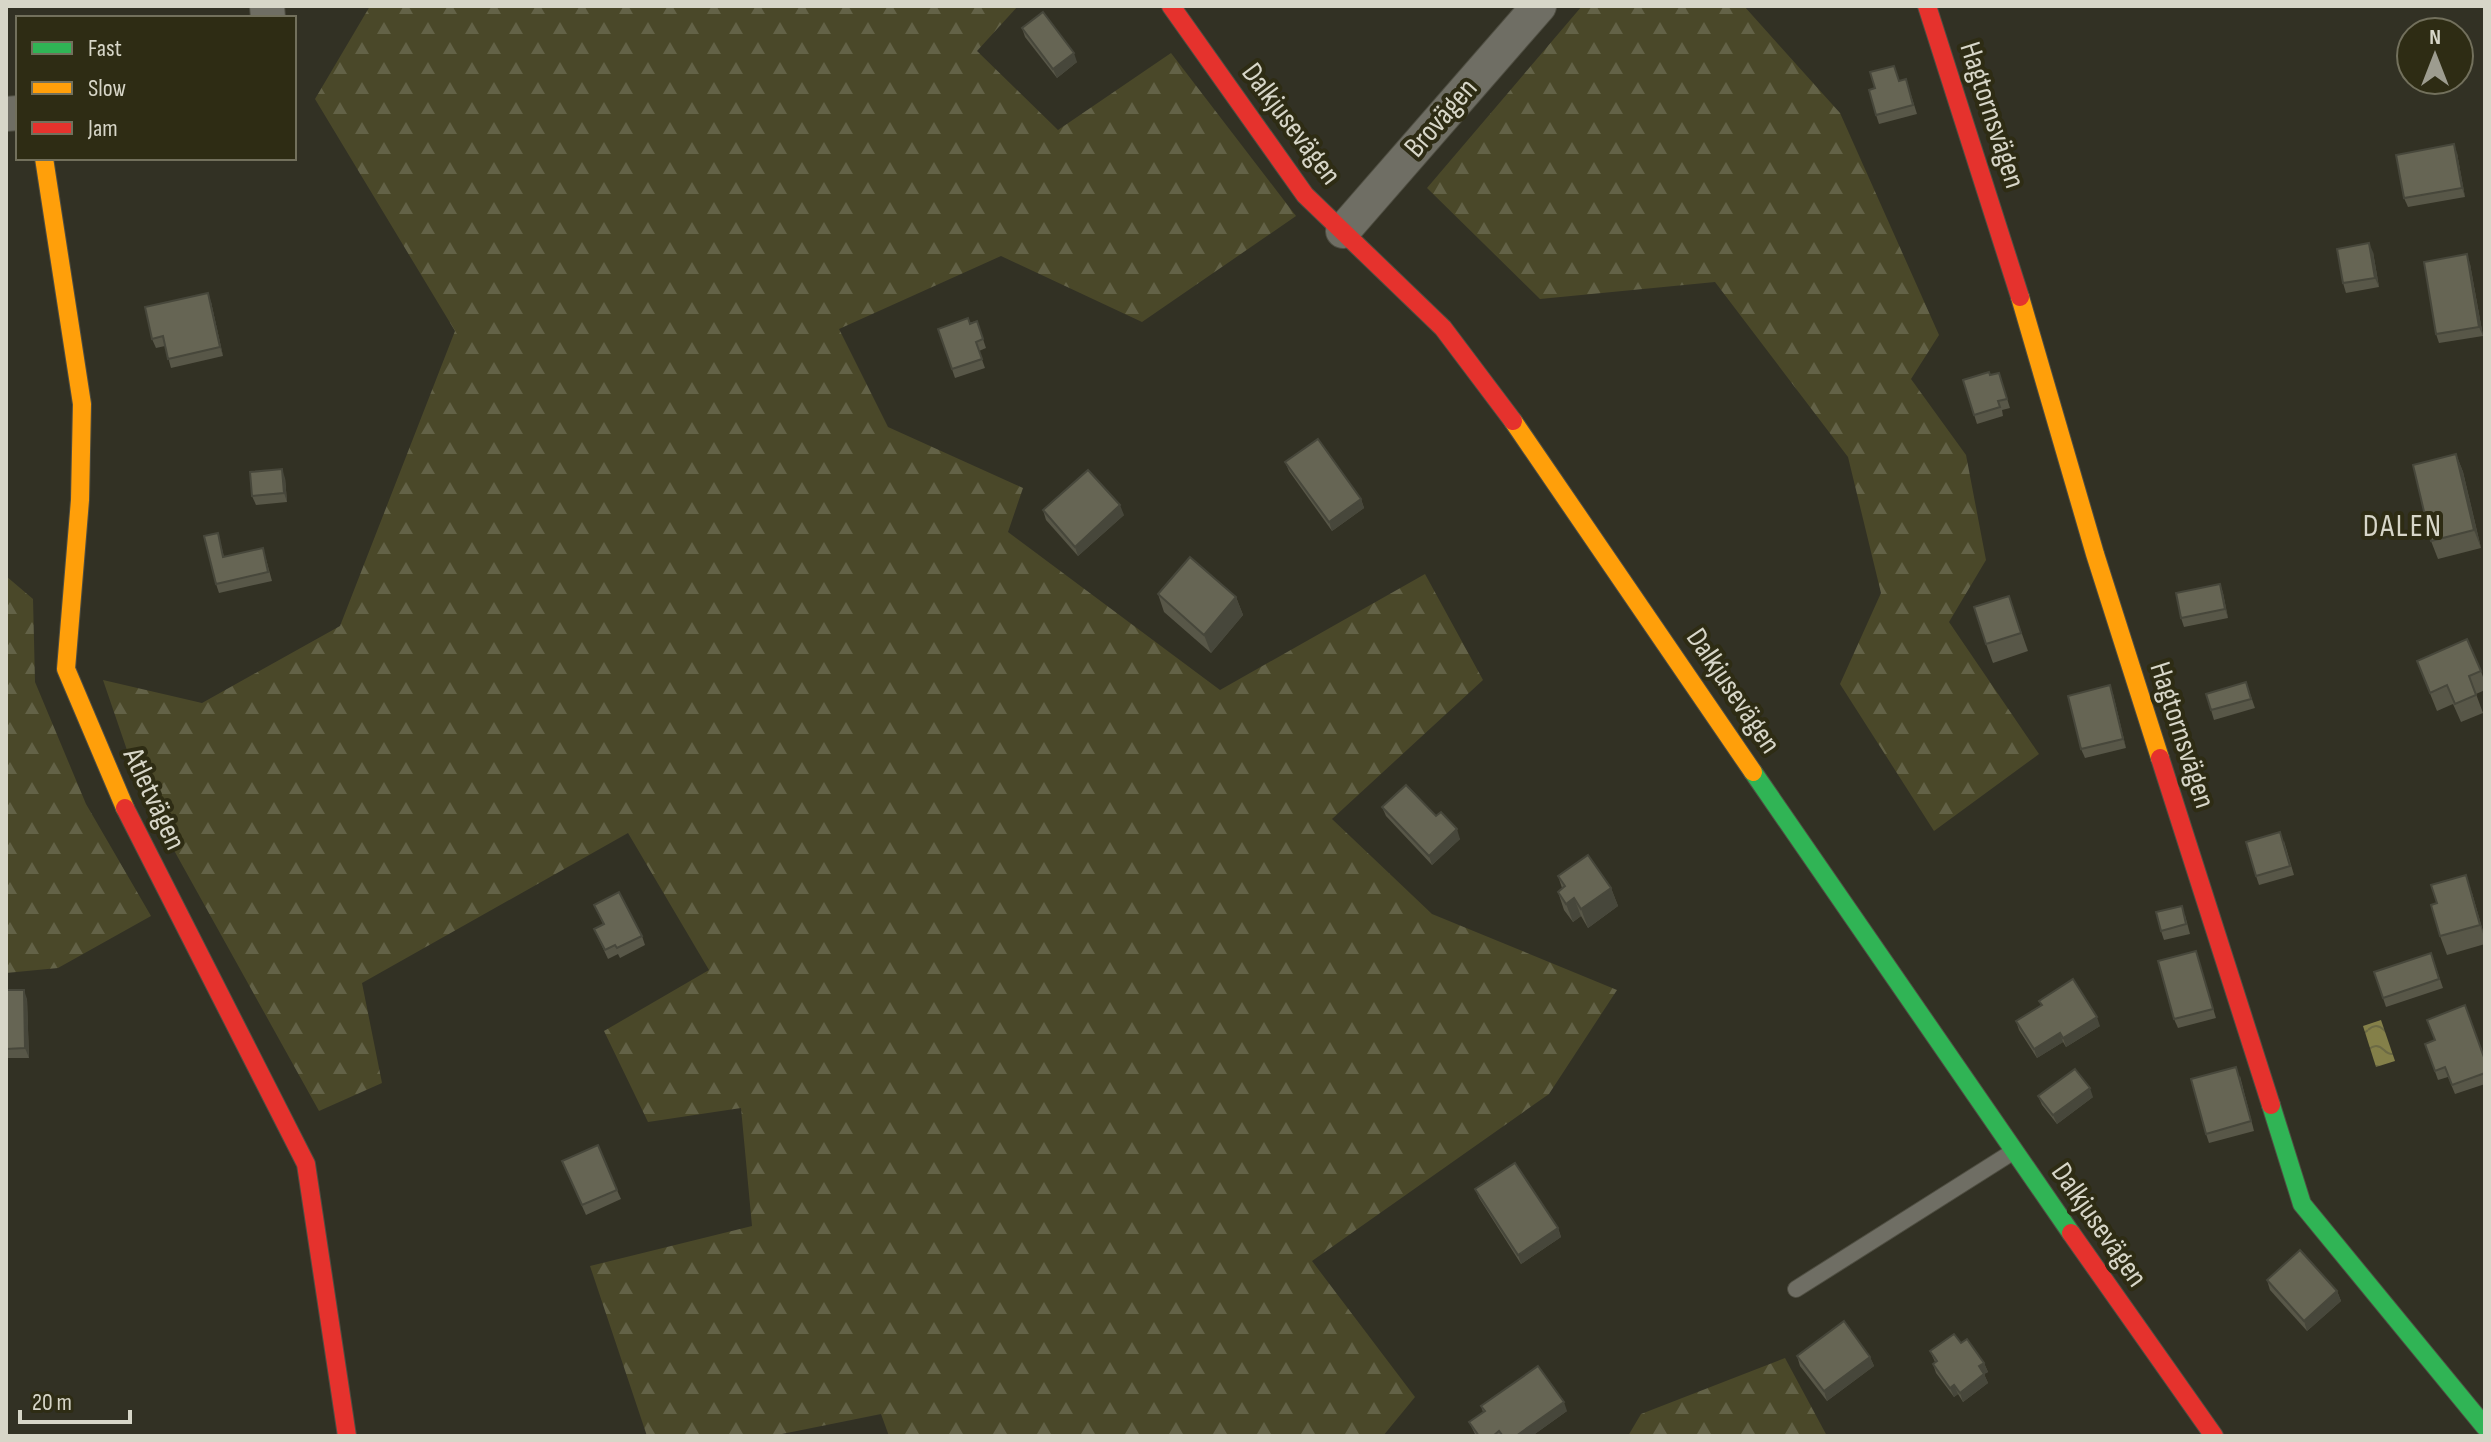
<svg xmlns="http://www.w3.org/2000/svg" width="2491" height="1442" viewBox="0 0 2491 1442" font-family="'Sofia Sans Condensed',sans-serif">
<defs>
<pattern id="forest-firs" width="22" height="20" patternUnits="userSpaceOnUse" patternTransform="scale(2)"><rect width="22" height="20" fill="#4a4829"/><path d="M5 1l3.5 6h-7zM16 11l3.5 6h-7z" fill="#636247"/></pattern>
<pattern id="water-waves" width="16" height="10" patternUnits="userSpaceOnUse" patternTransform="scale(2)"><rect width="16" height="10" fill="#848049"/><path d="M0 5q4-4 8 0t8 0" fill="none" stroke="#6c6a44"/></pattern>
</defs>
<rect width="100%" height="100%" fill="#323124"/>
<g fill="url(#forest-firs)">
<polygon points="370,6 1018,6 977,51 1058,130 1171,53 1296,216 1142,322 1001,256 839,329 888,427 1023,488 1008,532 1220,690 1425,574 1483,680 1332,819 1432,914 1617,990 1549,1094 1312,1261 1415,1397 1383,1436 889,1436 881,1414 772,1436 647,1436 590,1266 752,1226 741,1108 648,1122 604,1031 709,970 628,833 362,983 382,1083 319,1111 141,791 103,680 202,703 340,626 455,331 315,99"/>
<polygon points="1582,6 1744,6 1840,113 1939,335 1911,379 1966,455 1986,560 1949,622 2039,754 1934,831 1840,684 1881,593 1848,457 1715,282 1540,299 1427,188"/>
<polygon points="6,576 33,599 35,682 86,804 151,916 58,968 6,973"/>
<polygon points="1785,1358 1827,1436 1628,1436 1641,1414"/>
</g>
<polygon fill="url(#water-waves)" points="2381,1020 2395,1061 2376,1067 2363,1026"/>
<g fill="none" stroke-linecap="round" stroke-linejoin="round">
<g stroke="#4f4e42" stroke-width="18">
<polyline id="lane" points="1796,1289 2011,1153"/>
</g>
<g stroke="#4f4e42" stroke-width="36">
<g id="street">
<polyline points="267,6 268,18"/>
<polyline points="6,114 18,113"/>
<polyline points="1343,231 1539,6"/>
</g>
</g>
<g stroke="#4f4e42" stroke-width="20">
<g id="fast">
<polyline points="1753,772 2071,1233"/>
<polyline points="2271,1105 2302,1204 2485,1427"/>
</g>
</g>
<g stroke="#4f4e42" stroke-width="20">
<g id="slow">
<polyline points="44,158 82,404 80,500 66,669 125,808"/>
<polyline points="2020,297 2095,554 2160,758"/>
<polyline points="1513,421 1753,772"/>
</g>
</g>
<g stroke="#4f4e42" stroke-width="20">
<g id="jam">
<polyline points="1171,6 1305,195 1443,328 1513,421"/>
<polyline points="1927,6 2020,297"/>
<polyline points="2160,758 2271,1105"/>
<polyline points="125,808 306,1164 347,1436"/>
<polyline points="2071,1233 2214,1436"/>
</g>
</g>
<use href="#lane" stroke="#6f6e64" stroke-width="16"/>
<use href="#street" stroke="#6f6e64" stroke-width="34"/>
<use href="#fast" stroke="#30b455" stroke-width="18"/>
<use href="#slow" stroke="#ff9f0a" stroke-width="18"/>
<use href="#jam" stroke="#e5322d" stroke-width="18"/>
</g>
<g fill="#585748">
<polygon points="1022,28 1077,62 1057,78 1025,37"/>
<polygon points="1906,79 1917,114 1879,124 1876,115 1899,81"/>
<polygon points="2457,153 2465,197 2408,207 2404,198"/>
<polygon points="2373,252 2379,287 2346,293 2343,283"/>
<polygon points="2470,264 2483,336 2439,343 2436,334"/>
<polygon points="211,302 223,356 171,368 165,346 156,348 152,339"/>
<polygon points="977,321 986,348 979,351 985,368 955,378 938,329"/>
<polygon points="1999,373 2010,408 2002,410 2003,416 1977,424 1963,380"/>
<polygon points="2456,454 2463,472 2481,548 2438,559 2431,541"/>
<polygon points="1285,462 1361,499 1364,508 1332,531 1289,471"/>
<polygon points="285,478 287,502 256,505 252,496"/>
<polygon points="1043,510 1124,515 1078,556 1046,520"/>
<polygon points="218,533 224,557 263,548 272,581 219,593 216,584"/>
<polygon points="2220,584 2223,593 2228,618 2184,627 2181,618"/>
<polygon points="1158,594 1236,597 1243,615 1211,653 1164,612"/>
<polygon points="2015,614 2028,651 1993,663 1986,644"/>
<polygon points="2417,661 2481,671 2485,683 2485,690 2476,694 2483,713 2461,722 2453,704 2437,711"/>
<polygon points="2246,682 2255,708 2214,720 2211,710"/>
<polygon points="2113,694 2126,748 2085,758 2081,749"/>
<polygon points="1382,807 1436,816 1460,839 1432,865 1386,816"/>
<polygon points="2284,841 2294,875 2259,885 2256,876"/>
<polygon points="1558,876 1611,888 1618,906 1588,928 1581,916 1573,922 1564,910 1558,892 1562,888"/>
<polygon points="2472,893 2485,938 2485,944 2447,955 2440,936 2437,903"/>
<polygon points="594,905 642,936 645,945 620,958 618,954 608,959 594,929 603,924"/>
<polygon points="2185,915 2190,934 2164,940 2161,931"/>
<polygon points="2196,951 2216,1018 2178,1028 2174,1019"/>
<polygon points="2431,953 2443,988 2386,1007 2374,972"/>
<polygon points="6,990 27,999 29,1058 6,1058"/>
<polygon points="2039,1001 2100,1026 2066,1047 2063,1042 2037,1058 2019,1030 2016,1021 2041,1005"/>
<polygon points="2425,1044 2485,1060 2485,1084 2455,1094 2448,1077 2438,1080"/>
<polygon points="2240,1076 2254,1131 2209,1143 2206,1134"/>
<polygon points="2038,1096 2093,1097 2057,1124 2042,1105"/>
<polygon points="562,1161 617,1190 621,1199 586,1215"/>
<polygon points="1475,1189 1558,1228 1561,1237 1521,1264 1479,1198"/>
<polygon points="2267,1280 2337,1291 2341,1301 2307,1331 2270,1290"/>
<polygon points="1961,1343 1984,1363 1988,1372 1984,1374 1988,1383 1963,1402 1958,1394 1954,1397 1936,1373 1933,1364 1935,1362 1930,1351"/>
<polygon points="1797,1356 1870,1357 1874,1366 1827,1401 1800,1366"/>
<polygon points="1481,1406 1567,1411 1532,1436 1476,1436 1469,1422 1483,1412"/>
</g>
<g fill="#47473b">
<polygon points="1074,53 1077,62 1057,78 1053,69"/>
<polygon points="2454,144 2457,153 2465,197 2462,188"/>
<polygon points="2369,243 2373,252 2379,287 2375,278"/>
<polygon points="2467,254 2470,264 2483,336 2479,327"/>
<polygon points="208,293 211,302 223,356 220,347"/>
<polygon points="2456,454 2463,472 2481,548 2474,530"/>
<polygon points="282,469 285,478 287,502 284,493"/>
<polygon points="1361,499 1364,508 1332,531 1329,522"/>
<polygon points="1120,505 1124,515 1078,556 1075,547"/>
<polygon points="2220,584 2223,593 2228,618 2225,609"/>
<polygon points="1236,597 1243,615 1211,653 1204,635"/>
<polygon points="2110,685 2113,694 2126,748 2123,739"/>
<polygon points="1457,829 1460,839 1432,865 1429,856"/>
<polygon points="2466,875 2472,893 2485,939 2480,925"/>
<polygon points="1611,888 1618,906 1588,928 1581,909"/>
<polygon points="1574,898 1581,916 1573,922 1566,904"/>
<polygon points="24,990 27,999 29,1058 25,1048"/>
<polygon points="2097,1017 2100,1026 2066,1047 2063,1038"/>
<polygon points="2060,1033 2063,1042 2037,1058 2034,1049"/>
<polygon points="2090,1088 2093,1097 2057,1124 2053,1115"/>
<polygon points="1558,1228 1561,1237 1521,1264 1518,1255"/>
<polygon points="2337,1291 2341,1301 2307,1331 2304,1321"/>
<polygon points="1870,1357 1874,1366 1827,1401 1824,1391"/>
<polygon points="1984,1363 1988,1372 1982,1375 1979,1366"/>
<polygon points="1984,1374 1988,1383 1963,1402 1960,1393"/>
<polygon points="1954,1385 1958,1394 1954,1397 1950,1388"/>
<polygon points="1564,1402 1567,1411 1532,1436 1516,1436"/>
</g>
<g fill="#666554" stroke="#47473b" stroke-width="2">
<polygon points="1043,12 1074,53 1053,69 1022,28"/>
<polygon points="1894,66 1899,81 1906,79 1913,105 1876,115 1869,90 1875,88 1870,72"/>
<polygon points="2454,144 2462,188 2404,198 2396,155"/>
<polygon points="2369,243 2375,278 2343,283 2337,249"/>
<polygon points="2467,254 2479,327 2436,334 2424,262"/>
<polygon points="208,293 220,347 168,359 163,336 152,339 145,307"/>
<polygon points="968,318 970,324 977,321 983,339 976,342 982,359 952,369 938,329"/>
<polygon points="1989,372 1990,375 1999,373 2007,399 1998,401 2000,407 1974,415 1963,380"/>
<polygon points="1318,439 1361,499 1329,522 1285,462"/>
<polygon points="2456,454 2474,530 2431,541 2413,465"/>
<polygon points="282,469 284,493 252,496 250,472"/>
<polygon points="1088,470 1120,505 1075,547 1043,510"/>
<polygon points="218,533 223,557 263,548 268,572 216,584 204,536"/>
<polygon points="1190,557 1236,597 1204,635 1158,594"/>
<polygon points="2220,584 2225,609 2181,618 2176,593"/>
<polygon points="2009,596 2021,633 1986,644 1974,607"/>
<polygon points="2467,639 2481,671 2469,676 2476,695 2455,704 2447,685 2430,693 2417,661"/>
<polygon points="2246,682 2251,699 2211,710 2206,694"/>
<polygon points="2110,685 2123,739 2081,749 2068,696"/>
<polygon points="1406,785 1436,816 1441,812 1457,829 1429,856 1382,807"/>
<polygon points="2280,832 2290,866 2256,876 2246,842"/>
<polygon points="1588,855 1611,888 1581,909 1574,898 1566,904 1558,892 1565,886 1558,876"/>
<polygon points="2466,875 2480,925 2440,936 2431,905 2437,903 2431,885"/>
<polygon points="619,892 642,936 617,948 615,945 605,950 594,929 604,924 594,905"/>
<polygon points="2182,906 2186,924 2161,931 2156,912"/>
<polygon points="2196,951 2213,1009 2174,1019 2158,961"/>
<polygon points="2431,953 2439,979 2383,998 2374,972"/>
<polygon points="2073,979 2097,1017 2063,1038 2060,1033 2034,1049 2016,1021 2042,1005 2039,1001"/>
<polygon points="6,990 24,990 25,1048 6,1049"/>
<polygon points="2465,1005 2485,1060 2485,1073 2452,1085 2445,1067 2435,1071 2425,1044 2435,1040 2427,1020"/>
<polygon points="2236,1067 2251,1121 2206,1134 2191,1079"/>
<polygon points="2075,1069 2090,1088 2053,1115 2038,1096"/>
<polygon points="598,1145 617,1190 582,1205 562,1161"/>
<polygon points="1515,1163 1558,1228 1518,1255 1475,1189"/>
<polygon points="2300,1250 2337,1291 2304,1321 2267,1280"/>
<polygon points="1844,1321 1870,1357 1824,1391 1797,1356"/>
<polygon points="1954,1334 1961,1343 1967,1339 1984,1363 1979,1366 1984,1374 1960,1393 1954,1385 1950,1388 1933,1364 1937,1361 1930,1351"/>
<polygon points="1538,1366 1564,1402 1516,1436 1503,1436 1499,1431 1493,1436 1479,1436 1469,1422 1485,1411 1481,1406"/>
</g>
<g text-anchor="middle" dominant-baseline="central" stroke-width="8" stroke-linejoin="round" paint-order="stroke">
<g font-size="30" fill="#d7d6c8" stroke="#2e2c14">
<text transform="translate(1992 115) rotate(72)">Hagtornsvägen</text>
<text transform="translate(1441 118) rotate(-49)">Brovägen</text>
<text transform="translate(1291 124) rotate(53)">Dalkjusevägen</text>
<text transform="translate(1733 691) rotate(56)">Dalkjusevägen</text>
<text transform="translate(2182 735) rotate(72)">Hagtornsvägen</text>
<text transform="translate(154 799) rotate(65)">Atletvägen</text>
<text transform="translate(2099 1225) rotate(55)">Dalkjusevägen</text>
</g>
<g font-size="32" letter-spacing="2" fill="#d7d6c8" stroke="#2e2c14">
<text x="2403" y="526">DALEN</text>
</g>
</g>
<rect width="2491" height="1442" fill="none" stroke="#d7d6c8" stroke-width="16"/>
<rect x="16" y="16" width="280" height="144" fill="#2e2c14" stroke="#72705c" stroke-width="2"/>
<rect x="32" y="42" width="40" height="12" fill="#30b455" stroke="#72705c" stroke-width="2"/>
<text x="88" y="56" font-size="24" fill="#d7d6c8">Fast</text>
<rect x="32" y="82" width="40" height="12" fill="#ff9f0a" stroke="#72705c" stroke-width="2"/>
<text x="88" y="96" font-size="24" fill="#d7d6c8">Slow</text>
<rect x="32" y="122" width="40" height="12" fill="#e5322d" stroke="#72705c" stroke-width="2"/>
<text x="88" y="136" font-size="24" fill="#d7d6c8">Jam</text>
<g transform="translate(2435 56)"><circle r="38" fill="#2e2c14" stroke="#72705c" stroke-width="2"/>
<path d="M0-6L14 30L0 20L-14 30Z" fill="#9d9c8f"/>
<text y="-12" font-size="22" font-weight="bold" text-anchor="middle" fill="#d7d6c8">N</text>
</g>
<path d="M20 1410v12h110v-12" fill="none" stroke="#d7d6c8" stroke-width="4"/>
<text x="32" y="1410" font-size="24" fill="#d7d6c8" stroke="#2e2c14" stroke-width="6" paint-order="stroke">20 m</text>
</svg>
